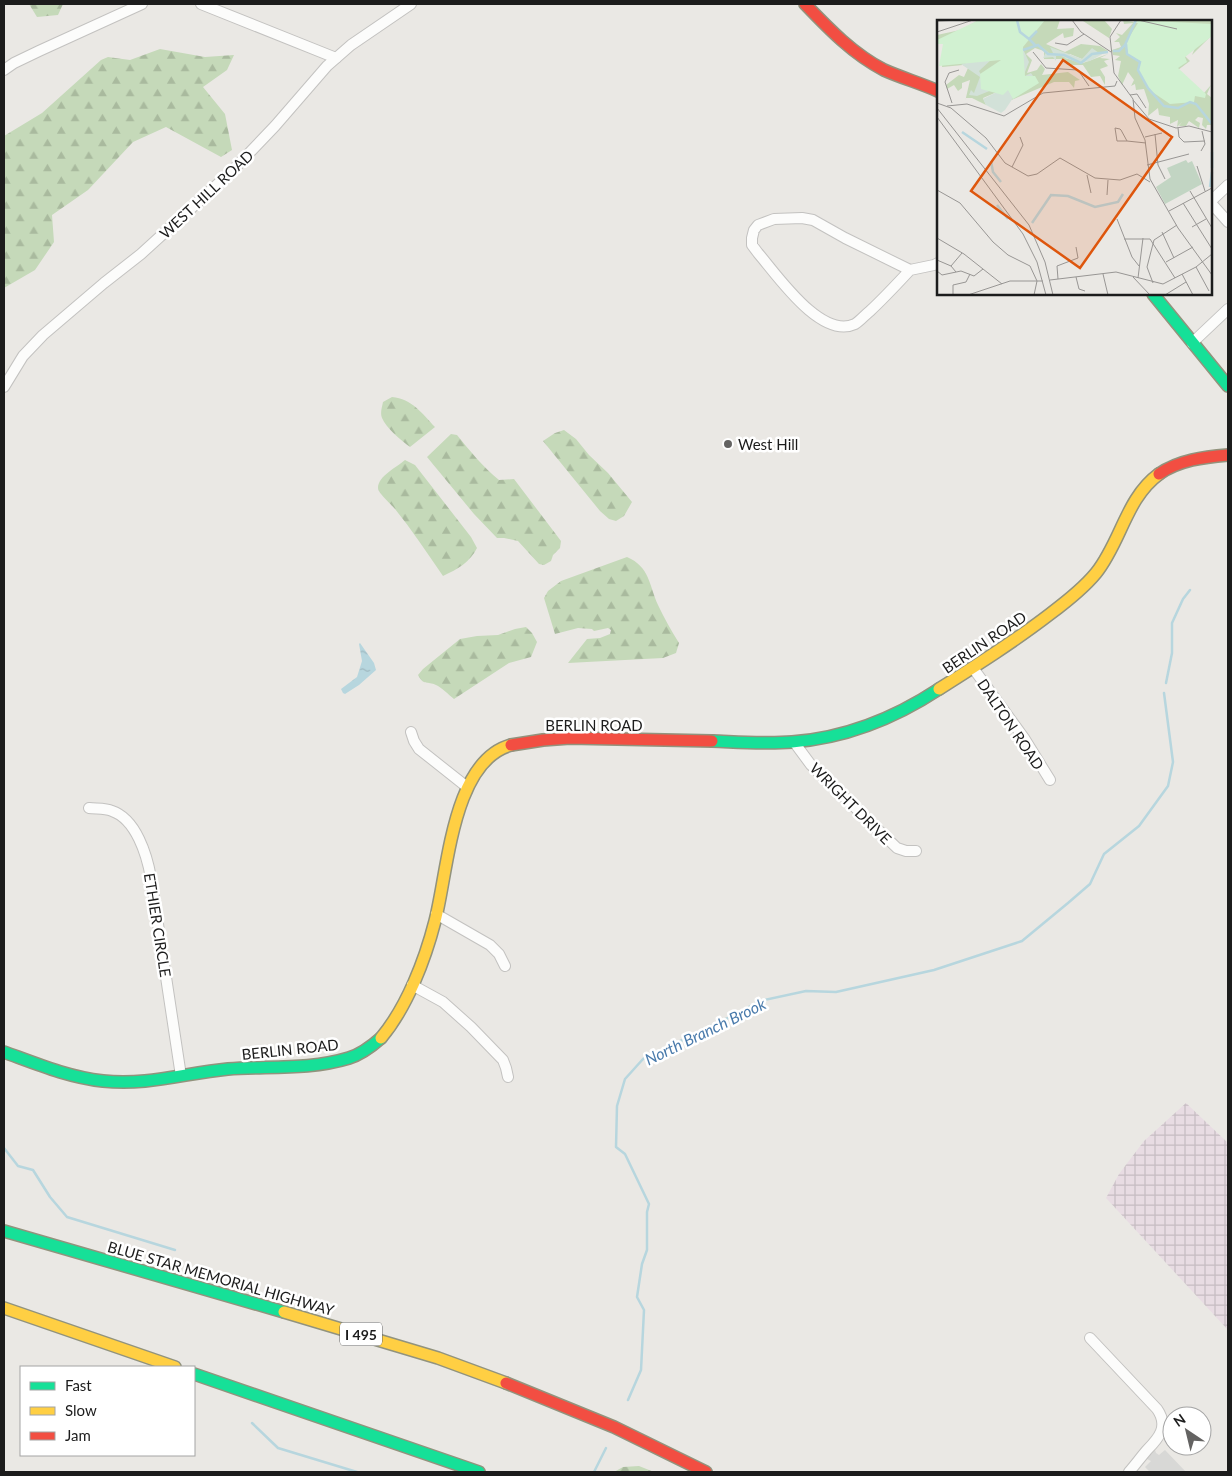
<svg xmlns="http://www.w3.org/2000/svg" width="1232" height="1476" viewBox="0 0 1232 1476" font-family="Lato,sans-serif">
<defs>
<pattern id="industrial-grid" width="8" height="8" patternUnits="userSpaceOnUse" patternTransform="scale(1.25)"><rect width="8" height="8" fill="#e8dce3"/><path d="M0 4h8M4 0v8" fill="none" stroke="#c6bcc2"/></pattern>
<pattern id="forest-firs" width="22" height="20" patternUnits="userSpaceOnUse" patternTransform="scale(1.25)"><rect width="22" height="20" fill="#c5d9b9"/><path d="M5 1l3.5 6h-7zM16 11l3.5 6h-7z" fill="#a9ba9e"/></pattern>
<pattern id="water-ripples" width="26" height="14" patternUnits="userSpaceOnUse" patternTransform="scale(1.25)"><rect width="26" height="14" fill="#b7d6de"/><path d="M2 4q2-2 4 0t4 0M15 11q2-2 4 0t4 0" fill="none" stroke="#9db7be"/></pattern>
</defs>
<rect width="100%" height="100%" fill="#eae8e4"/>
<polygon fill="url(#industrial-grid)" points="1186,1103 1228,1143 1228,1330 1106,1198 1119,1174 1144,1141"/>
<polygon fill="#d8d8d6" points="1155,1450 1156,1453 1159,1455 1165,1450 1186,1472 1150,1472 1145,1467 1151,1461 1147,1459 1145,1459"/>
<g fill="url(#forest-firs)">
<polygon points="29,4 63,4 58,15 37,17"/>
<polygon points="160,49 205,57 234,55 227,70 203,87 225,114 232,150 221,157 166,127 133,142 88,190 52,215 54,242 35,270 4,288 4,136 42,113 101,60 108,57 130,60"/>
<path d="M392,397C412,399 422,413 435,427L410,447C401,440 386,428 382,418C380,413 382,407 383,402Z"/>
<polygon points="564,430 576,439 589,455 608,473 632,502 624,516 616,521 609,519 600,511 543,441 555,433"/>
<path d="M451,434L457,435C470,451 483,467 499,480L514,479L561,541L560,548L553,555L551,561L544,565L539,564L518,541L504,538H497L474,514L427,457Z"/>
<path d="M405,460L415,465L471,537L477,548C470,562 458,569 443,576C427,553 412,530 395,509C391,504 378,493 378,488C378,476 397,467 405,460Z"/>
<path d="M627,557C650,567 649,585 658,605C664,618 671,630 679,643L676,653L663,658L568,663L587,639L600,638L610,634L611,630L608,628L594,631L592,629L578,628L555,634L544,598L548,591L561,581Z"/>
<path d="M526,627L532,633L537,642L531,657L509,663L454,699C449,695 441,687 436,685C427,681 424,686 418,675L423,669L460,639L477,636L498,635L515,629Z"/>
<polygon points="639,1466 654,1472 614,1472 623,1467"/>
</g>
<polygon fill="url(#water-ripples)" points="360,643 374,663 376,670 359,685 345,694 343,693 341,689 357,677 362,661 359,644"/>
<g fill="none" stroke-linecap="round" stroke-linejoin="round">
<g stroke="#b7d6de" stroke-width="2.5">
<polyline points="1166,683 1172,653 1172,623 1183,599 1190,590"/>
<polyline points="4,1148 18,1166 33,1170 50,1197 67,1217 175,1250"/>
<polyline points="628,1400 641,1370 644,1310 637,1297 642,1264 647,1250 647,1212 649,1204 625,1154 616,1147 617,1106 625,1079 643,1059 728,1018 760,1001 806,991 836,992 934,970 1022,941 1068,903 1090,884 1104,854 1139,826 1168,786 1173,762 1164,693"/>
<polyline points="252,1423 278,1448 357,1472"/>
<polyline points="594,1472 606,1448"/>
</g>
<g stroke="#c3c2c0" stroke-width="12">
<g id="street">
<polyline points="201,4 336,58"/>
<polyline points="4,70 14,63 39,51 142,4"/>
<polyline points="1211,201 1228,185"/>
<polyline points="1211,203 1228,222"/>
<path d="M910,270C897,284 884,298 870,311C865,315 860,321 855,324C821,340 777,275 758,253L752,245V238L754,230L758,225L774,219L802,218L813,220L845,238L910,270L934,265L938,263"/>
<polyline points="1192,343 1228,309"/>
<polyline points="4,387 23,356 43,335 104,283 141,254 231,172 275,126 327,66 351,45 411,4"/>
<polyline points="973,668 1024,738 1050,780"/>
<polyline points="411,732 414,741 419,749 467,787"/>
<polyline points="794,742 811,765 897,848 906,851 916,851"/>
<path d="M89,808C96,809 105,808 112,811C136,819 147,855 151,878L181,1076"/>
<polyline points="436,914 490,945 499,954 505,966"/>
<polyline points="412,985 443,1002 471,1027 503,1060 506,1068 508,1077"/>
<path d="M1090,1338L1157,1409C1169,1426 1159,1438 1147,1450C1141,1457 1135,1465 1129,1472"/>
</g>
</g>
<g stroke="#92937d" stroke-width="14">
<g id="fast">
<polyline points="1153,294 1228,386"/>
<path d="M712,741C739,742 765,744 792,742C845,738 895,718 939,689"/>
<path d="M4,1052C37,1064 68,1077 103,1081C147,1086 185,1073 228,1069C268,1066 310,1070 349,1058C362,1054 372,1046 381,1038"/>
<polyline points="4,1231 284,1312"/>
<polyline points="194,1374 479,1472"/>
</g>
</g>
<g stroke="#92937d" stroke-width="14">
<g id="slow">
<path d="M939,689C977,665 1015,641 1050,614C1066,602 1083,589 1096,573C1121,542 1126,498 1159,474"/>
<path d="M381,1038C407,1007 425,960 435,921C448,872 452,761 511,745"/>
<polyline points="4,1308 175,1367"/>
<polyline points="284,1312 438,1358 506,1383"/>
</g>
</g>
<g stroke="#92937d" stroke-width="14">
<g id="jam">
<path d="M805,4C829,29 853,54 884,70C902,78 920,83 938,91"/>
<path d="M1159,474C1179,460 1204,457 1228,455"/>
<polyline points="511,745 543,740 570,738 712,741"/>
<polyline points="506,1383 614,1427 706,1472"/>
</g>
</g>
<use href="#street" stroke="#fcfcfb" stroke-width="10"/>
<use href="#fast" stroke="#16e098" stroke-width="11"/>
<use href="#slow" stroke="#ffcf43" stroke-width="11"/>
<use href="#jam" stroke="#f24e42" stroke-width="11"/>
</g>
<circle fill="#646362" stroke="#fff" stroke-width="2" cx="728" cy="444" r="5"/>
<g text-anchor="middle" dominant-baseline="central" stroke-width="5" stroke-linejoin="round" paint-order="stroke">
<rect fill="#fff" stroke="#606060" stroke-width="1" x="340" y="1322.5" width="42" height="23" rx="4"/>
<g font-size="14" font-weight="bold" fill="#1c1c1c">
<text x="361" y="1334">I 495</text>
</g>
<g font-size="15" fill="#1c1c1c" stroke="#fff">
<text transform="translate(206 194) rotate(-43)">WEST HILL ROAD</text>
<text transform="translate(984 642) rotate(-34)">BERLIN ROAD</text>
<text transform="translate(1011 724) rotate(56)">DALTON ROAD</text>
<text x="594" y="725">BERLIN ROAD</text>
<text transform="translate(851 803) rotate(45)">WRIGHT DRIVE</text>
<text transform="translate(158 925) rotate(81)">ETHIER CIRCLE</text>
<text transform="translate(290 1049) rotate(-6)">BERLIN ROAD</text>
<text transform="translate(221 1278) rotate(16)">BLUE STAR MEMORIAL HIGHWAY</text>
</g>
<g font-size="15" fill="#1c1c1c" stroke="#fff" text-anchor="start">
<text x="738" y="444">West Hill</text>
</g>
<g font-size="16" font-style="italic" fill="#497aab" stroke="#fff">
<text transform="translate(705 1031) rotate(-26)">North Branch Brook</text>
</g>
</g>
<g transform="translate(937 20)">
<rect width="275" height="275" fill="#eae8e4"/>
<path d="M42,0H123L120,9L137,8L136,16L127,18L126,13L109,24L128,32L144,24L163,26L171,31L145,39L133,34L128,38L146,43L171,34L163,38L173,39L167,41L171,46L163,49L168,57V65L163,56L154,57L146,45H130L127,39H107V31L98,28L89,34L95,40L90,53L100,50L104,44L108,49L105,55L131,52L143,60L138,61L137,68L132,62H117L72,81L82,69L85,58V27L66,36L60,72L46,78L49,85L35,78H29L28,82L33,60L25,63V68L21,71L17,65L10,69L9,65L22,55L27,57L31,48L26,45L5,47L6,31L35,26L0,23V15L23,10ZM167,0L175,9L172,18L146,1ZM186,0L273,17L255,35L258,28L247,35L253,41L241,50L267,73L274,65L270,74L275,78V105H270L269,109L265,105L266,98L261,97L258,100L263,103L262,108L252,101L249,106H242L245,102L240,107L241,100L233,104V97L222,95L221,88L211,96L212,84L207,69L199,70L198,64L194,66L197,60L191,52L185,65L181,56L184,41L178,40L183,36L176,35L175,30L184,27L182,22H177L183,17L179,13L185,15L196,3L187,4ZM205,0H275V5L229,6Z" fill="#c5d9b9"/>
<path d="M85,27L92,42L86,57L94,53L96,56L82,69L68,90L64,93L49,85L46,79L60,72L55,70L40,76L32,75L36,65L34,70L37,73L43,57L24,44L56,38L42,51L44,55ZM105,27L112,33H116L113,27L145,39L155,28L162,33L171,31L153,41L142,43L124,36H119V41L116,37L106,38L109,32Z" fill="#d2e1d8"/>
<path d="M249,140L251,143L255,141L265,164L228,184L219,167L234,157L230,148Z" fill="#c2d5c3"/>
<path d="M42,0H108L86,27L88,56H98L102,63L76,79L71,70L66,75L44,69L43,54L64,40L2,46L6,24H0V20ZM195,0L275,4V16L248,37L250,42L241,48L269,74L268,78L258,76L257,82L233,84L211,69L201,51L203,41L191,35L189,22L201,3Z" fill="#d1f1d1"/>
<path fill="none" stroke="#b7d6de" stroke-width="2.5" d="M80,0L83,12L92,19M189,24L190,34L203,42L201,50L211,68L227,86L241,88L253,82L259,84L275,104M98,25L92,19L100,11M86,30L101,25L111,34L127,35L144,43L155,34L171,32M176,31H182L188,25L199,0M25,112L50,129M275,132V148M54,141L56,152L64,162M273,167L275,152M60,185L71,199M95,203L114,175L131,176L158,187L181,182L186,174"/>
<path fill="none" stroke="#989694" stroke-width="1" d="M135,0L144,12L174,32M184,0L173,17L177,53L196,79L198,98L208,120L213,159L241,208L275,255M201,0L240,9M0,1L24,0M0,12L36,0M118,23L130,25L147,14M96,32L109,48L141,50L152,66M193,75L200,74L209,88M196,80L212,99L239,108L252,106L275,112M0,83L14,88L49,118L68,143L91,156L100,154L123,138L158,158L183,160L200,154L213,162M15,83L8,62L12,53L22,50M10,86L30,84L67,96L106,73L178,66L180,61M0,88L92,205L108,242L116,275M0,97L86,214L100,242L109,275M241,108L242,117L247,122L268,121M218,114L221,145L228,159M208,117L225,113M190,121H180L178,108L183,109L184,110L190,121L209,123M264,131L268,124L265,111M210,145L252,134M260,146L268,171M75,147L86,125L83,117M150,155L154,173M0,170L23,183L56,222L71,235L93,246L100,261L97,275M253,171L275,208M170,175L171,160M246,183L275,229M232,191L275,168M180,199L195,237L202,246M255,207L269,199M225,212L237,238M0,218L27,234L65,264M187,219H213L238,258M0,240L14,246L19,252M229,242L256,227M14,246L25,233M259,247L272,271M0,251L5,255L24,251L37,256L46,249M166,254L171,275M245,254L256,275M139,257L142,269L148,271M196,257L213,275M201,258L206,218M121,259L120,246L141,238L139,227M113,260L179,252L226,264L259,247L275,234M216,263L210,247L217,220L240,205M16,275V265L29,262L33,254M31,275L73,261H106M228,275L249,262"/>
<path fill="#de560d" fill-opacity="0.15" stroke="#de560d" stroke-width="2.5" d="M126,40L235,117L143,248L34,171Z"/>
<rect width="275" height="275" fill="none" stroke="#1c1c1c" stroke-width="2.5"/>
</g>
<rect width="1232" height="1476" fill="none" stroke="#1c1c1c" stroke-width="10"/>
<rect x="20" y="1366" width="175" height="90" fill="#ffffff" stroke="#a4a4a4"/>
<rect x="30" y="1382" width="25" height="8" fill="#16e098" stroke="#a4a4a4"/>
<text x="65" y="1391" font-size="15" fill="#1c1c1c">Fast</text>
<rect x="30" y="1407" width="25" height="8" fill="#ffcf43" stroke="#a4a4a4"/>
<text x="65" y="1416" font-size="15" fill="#1c1c1c">Slow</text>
<rect x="30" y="1432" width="25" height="8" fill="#f24e42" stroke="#a4a4a4"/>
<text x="65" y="1441" font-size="15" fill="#1c1c1c">Jam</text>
<g transform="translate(1187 1431) rotate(325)"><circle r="24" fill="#ffffff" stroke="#a4a4a4"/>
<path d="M0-4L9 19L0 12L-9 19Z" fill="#646362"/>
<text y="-8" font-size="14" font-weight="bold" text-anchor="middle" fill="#1c1c1c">N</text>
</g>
</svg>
